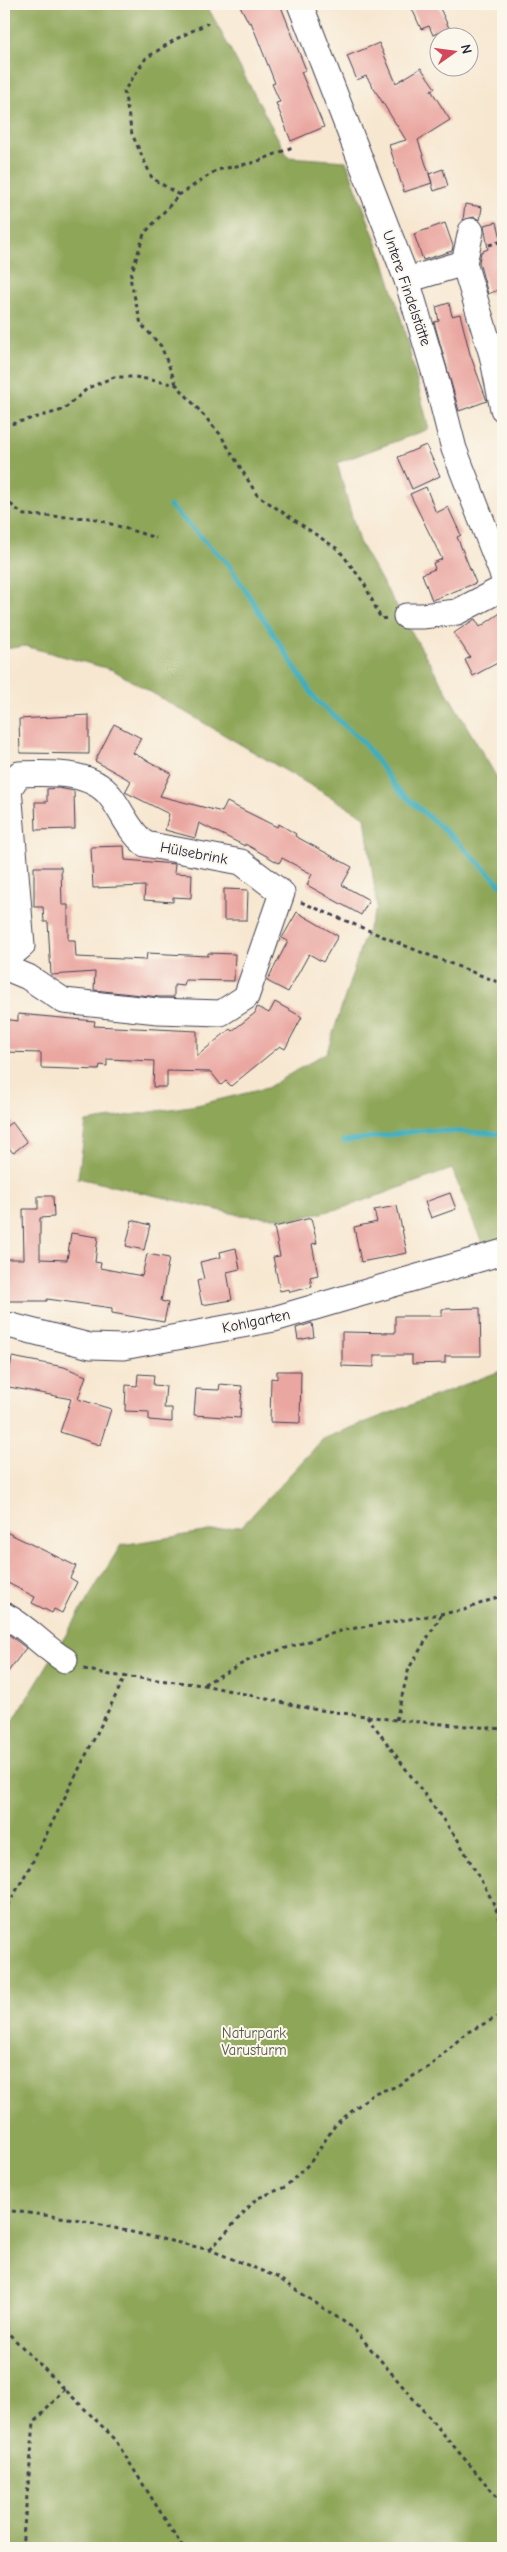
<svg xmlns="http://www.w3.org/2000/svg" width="507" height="2552" viewBox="0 0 507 2552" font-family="'Comic Neue',sans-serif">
<rect width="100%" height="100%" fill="#fbf7ec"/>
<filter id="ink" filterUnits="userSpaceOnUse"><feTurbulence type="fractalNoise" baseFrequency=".02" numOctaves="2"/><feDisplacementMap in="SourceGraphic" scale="10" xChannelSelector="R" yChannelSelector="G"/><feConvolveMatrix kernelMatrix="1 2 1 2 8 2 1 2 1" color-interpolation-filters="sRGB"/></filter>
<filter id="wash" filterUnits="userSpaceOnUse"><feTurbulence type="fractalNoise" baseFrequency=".0096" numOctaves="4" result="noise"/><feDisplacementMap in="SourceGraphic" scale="20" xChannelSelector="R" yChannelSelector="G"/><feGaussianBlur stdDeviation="1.12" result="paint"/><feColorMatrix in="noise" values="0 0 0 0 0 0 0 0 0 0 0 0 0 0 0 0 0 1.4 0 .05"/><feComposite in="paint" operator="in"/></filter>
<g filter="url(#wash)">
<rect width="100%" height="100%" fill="#f7e7d0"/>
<g fill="#8ea658" stroke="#58644a">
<polygon points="4,4 206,4 288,157 346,161 385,265 401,318 429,429 337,463 359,542 503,788 503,1250 486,1253 452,1169 346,1207 296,1219 240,1215 78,1178 86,1122 197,1105 267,1088 327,1052 362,944 377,907 365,817 113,670 25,646 4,649"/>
<polygon points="503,1370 503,2548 4,2548 4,1724 10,1726 121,1545 242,1526 324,1438"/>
</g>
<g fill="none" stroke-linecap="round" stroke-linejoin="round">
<g stroke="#3faebb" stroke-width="5">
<polyline points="170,506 229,565 316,700 363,742 398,790 460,844 503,887"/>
<polyline points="344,1141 426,1130 503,1134"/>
</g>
</g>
<g id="blocks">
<g fill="#eaa6a0">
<polygon points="239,4 280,4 306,70 301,72 324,127 291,141 276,103 280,102 272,84 275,83 251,22 249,23"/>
<polygon points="410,4 438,4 449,28 433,35 429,26 421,29"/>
<polygon points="379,43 396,83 421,68 435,88 431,90 450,120 418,140 432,183 404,192 389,145 406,140 366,76 357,80 347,56"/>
<polygon points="443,169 448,186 434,191 429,174"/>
<polygon points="465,204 482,207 480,220 474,217 463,220"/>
<polygon points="497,222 503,247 503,288 488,294 479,262 481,252 488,249 484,225"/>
<polygon points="445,223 453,246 452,251 423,260 414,234"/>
<polygon points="449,303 452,316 460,314 470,354 487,401 459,411 434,322 439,321 436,307"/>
<polygon points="426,445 440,476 412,489 398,457"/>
<polygon points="426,487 436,513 448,507 461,535 457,537 476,583 432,600 422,574 435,569 433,563 442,559 410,494"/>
<polygon points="503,611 503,660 473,676 465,660 470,657 454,633 475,619 480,627"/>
<polygon points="89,715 89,754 20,753 19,719"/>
<polygon points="114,724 141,738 133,753 171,773 160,796 222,812 227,802 277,827 279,824 296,834 295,836 352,867 342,885 369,900 361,915 307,885 312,874 282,858 279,863 245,844 245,846 199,823 195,838 165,830 169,814 125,792 131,781 95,761"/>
<polygon points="58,788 74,791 75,829 36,830 35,802 47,802 47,789"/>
<polygon points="124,846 125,860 175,864 174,873 192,874 191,898 173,897 173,902 144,900 145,886 93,888 91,847"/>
<polygon points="34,867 61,867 62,905 68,905 68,940 75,940 76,957 146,960 147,953 208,956 208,953 235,954 234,981 185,980 184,986 174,985 174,997 159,997 94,990 95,972 51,975 48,922 44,922 43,907 34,907"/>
<polygon points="224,889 248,890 247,920 224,920"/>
<polygon points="297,912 338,936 323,962 309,954 288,992 267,981 288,941 282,938"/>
<polygon points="275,1002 302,1017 285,1049 280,1046 231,1086 226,1081 221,1085 211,1072 167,1071 167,1087 153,1087 154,1061 107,1059 107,1066 100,1065 99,1070 41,1068 41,1053 4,1052 4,1019 18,1021 18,1014 95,1021 94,1026 197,1031 197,1056 230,1029 232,1031 255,1013 257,1007 269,1013"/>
<polygon points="12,1122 27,1142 13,1153 4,1141 4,1128"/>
<polygon points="450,1193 456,1209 431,1218 425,1202"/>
<polygon points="38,1196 53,1196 54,1217 40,1218 40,1259 67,1260 71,1233 98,1237 95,1262 101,1263 100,1268 142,1276 147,1254 169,1258 161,1301 168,1303 164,1322 112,1313 112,1308 47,1299 47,1301 5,1301 5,1259 24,1259 23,1209 38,1209"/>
<polygon points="397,1206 407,1253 361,1262 354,1227 377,1222 374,1210"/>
<polygon points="311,1218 317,1243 312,1244 318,1275 310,1277 312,1287 290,1292 289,1289 280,1291 273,1257 280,1256 274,1227"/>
<polygon points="132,1220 150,1225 144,1250 126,1246"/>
<polygon points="236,1248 240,1269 227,1272 232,1300 202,1305 197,1281 204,1279 200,1262 221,1257 220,1252"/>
<polygon points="480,1308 481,1356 445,1356 445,1363 412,1364 412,1355 374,1355 374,1367 342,1366 342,1332 395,1333 395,1316 442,1316 442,1309"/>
<polygon points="312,1323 314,1337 298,1340 296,1328"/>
<polygon points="12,1357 64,1367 86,1376 78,1399 111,1409 100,1445 60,1432 71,1399 4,1386 4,1368 10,1369"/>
<polygon points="277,1371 301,1371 300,1423 270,1422 271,1378 277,1379"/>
<polygon points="138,1374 154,1375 153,1385 166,1386 164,1408 172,1408 172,1422 149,1420 149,1412 125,1411 126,1385 137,1386"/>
<polygon points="220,1384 242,1386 240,1418 194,1415 196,1389 219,1390"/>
<polygon points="4,1531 76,1566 70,1578 77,1582 62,1613 54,1609 52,1613 32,1603 35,1597 4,1581"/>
<polygon points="4,1631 26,1648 4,1677"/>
</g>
</g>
</g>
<g filter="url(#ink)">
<use href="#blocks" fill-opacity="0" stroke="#424051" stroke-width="1"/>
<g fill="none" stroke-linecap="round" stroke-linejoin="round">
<g stroke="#424051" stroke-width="27">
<g id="minor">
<polyline points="300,4 407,280 434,371 454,449 503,576"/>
<polyline points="471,231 464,263 492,355 503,409"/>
<polyline points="407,280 464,263"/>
<polyline points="406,616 422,616 457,612 503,588"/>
<path d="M4,961L22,946L9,789L19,774C49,773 91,770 111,797C123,813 129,831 145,844L241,862L282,893L246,997L221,1013L158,1011L64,1001L28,977L4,967"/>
<polyline points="4,1324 90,1346 123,1347 274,1319 503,1252"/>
<path d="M4,1615C29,1628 42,1646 65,1660"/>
</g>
</g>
<g stroke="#424051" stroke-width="3" stroke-dasharray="4 4" stroke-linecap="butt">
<polyline points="179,195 152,178 132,134 124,91 146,58 176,39 208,23"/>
<polyline points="489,245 503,241"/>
<polyline points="176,384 161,346 141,324 130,278 144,234 179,195 217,170 256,162 295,146"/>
<polyline points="4,426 63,410 88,388 114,377 135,377 177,385 220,434 257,495 339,550 364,583 381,619 387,618"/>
<polyline points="4,499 24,515 92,518 156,538"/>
<polyline points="4,713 7,758"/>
<polyline points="301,902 408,947 503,984"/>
<polyline points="84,1669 111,1675 204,1685 312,1709 396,1720 503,1729"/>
<polyline points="204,1684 251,1659 344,1630 464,1610 503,1595"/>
<polyline points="367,1716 458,1840 492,1900 503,1926"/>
<polyline points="396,1720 409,1668 442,1614"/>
<polyline points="4,1912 32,1863 125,1677"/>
<polyline points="4,2210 75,2219 210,2250 277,2277 353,2328 503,2504"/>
<polyline points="210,2250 256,2199 285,2187 310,2163 336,2124 374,2093 395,2087 430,2066 466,2033 503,2014"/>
<polyline points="4,2329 114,2438 183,2548"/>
<polyline points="22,2548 34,2423 65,2389"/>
</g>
<use href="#minor" stroke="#fff" stroke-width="25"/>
</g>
</g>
<g text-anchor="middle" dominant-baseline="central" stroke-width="4" stroke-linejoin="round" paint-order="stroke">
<g font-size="15" fill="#22223b" stroke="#fbf7ec">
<text transform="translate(407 288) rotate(71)">Untere Findelstätte</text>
<text transform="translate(194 853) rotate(11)">Hülsebrink</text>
<text transform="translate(256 1321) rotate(-12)">Kohlgarten</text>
</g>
<g font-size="15" fill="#555949" stroke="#fbf7ec">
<text x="254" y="2033">Naturpark<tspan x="254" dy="17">Varusturm</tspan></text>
</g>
</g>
<rect width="507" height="2552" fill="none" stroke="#fbf7ec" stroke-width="20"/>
<g transform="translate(454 52) rotate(76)"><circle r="24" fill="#fbf7ec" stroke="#a4a2a5"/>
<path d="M0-4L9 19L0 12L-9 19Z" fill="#d1495b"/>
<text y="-8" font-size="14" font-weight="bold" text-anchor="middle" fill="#22223b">N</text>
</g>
</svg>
